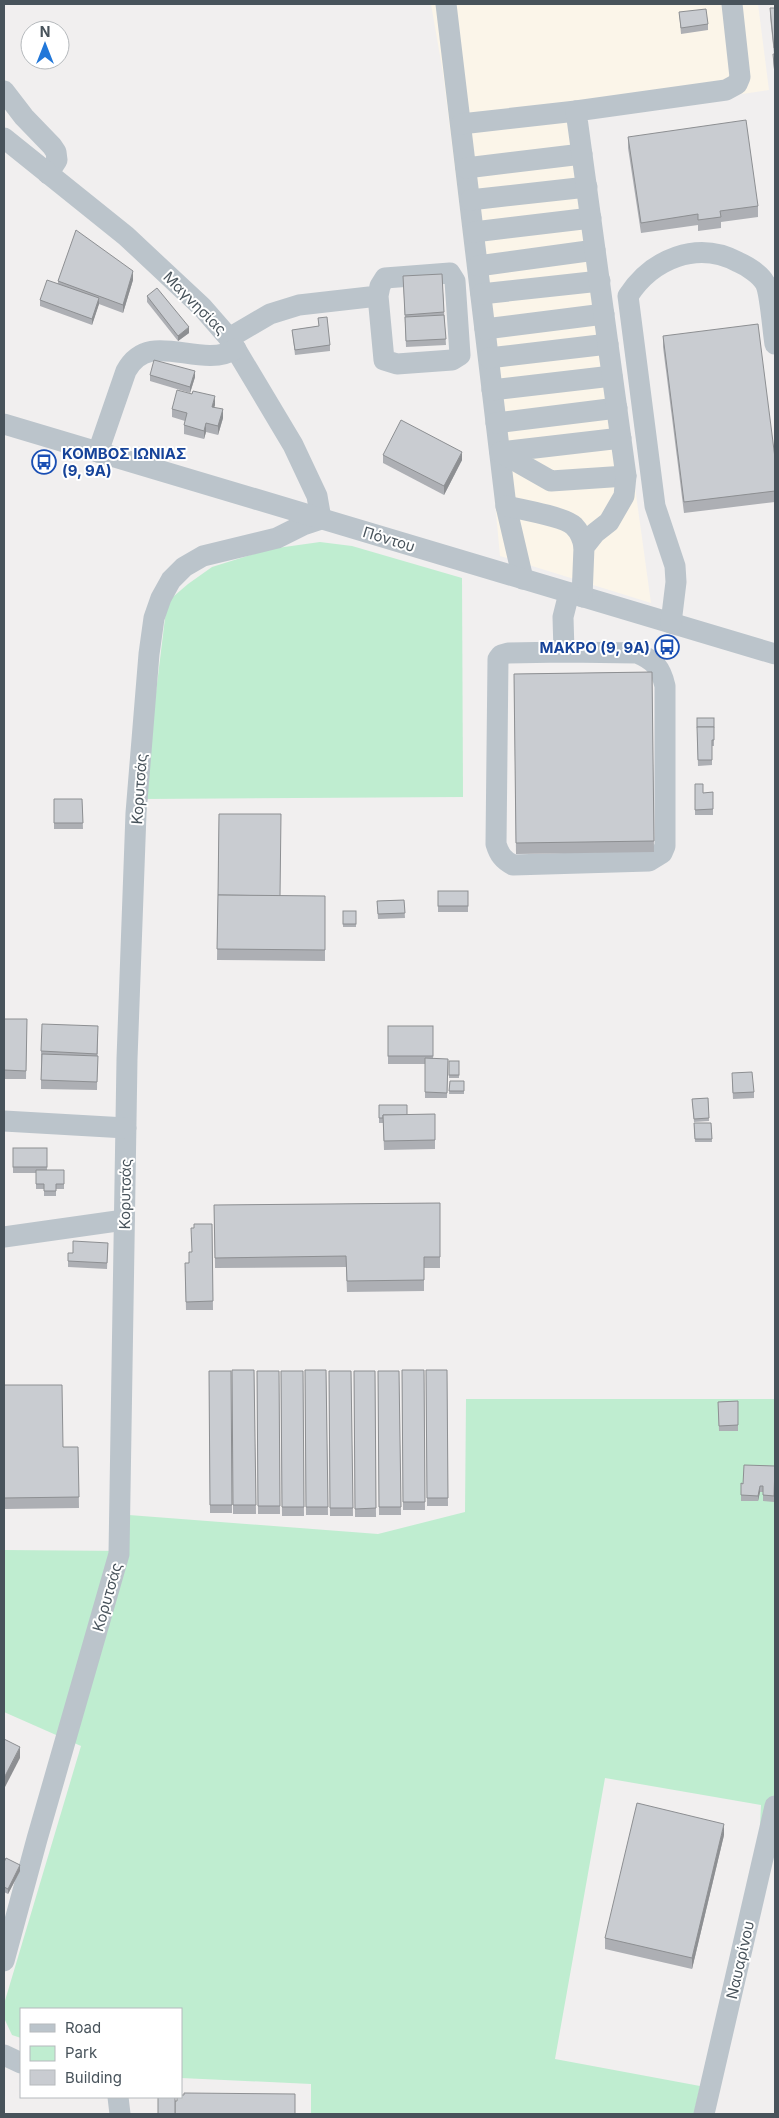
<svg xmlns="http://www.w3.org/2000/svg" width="779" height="2118" viewBox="0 0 779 2118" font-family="Inter,sans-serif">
<rect width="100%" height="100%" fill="#f1efef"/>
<polygon fill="#fbf5e9" points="431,4 758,4 769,90 584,118 651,603 500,556 491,458 443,73"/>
<g fill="#bfedd0">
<polygon points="320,542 352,546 462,578 463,797 143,799 167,602 188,584 212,567 270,549"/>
<polygon points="466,1399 775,1399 775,1830 760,1826 761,1805 605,1778 555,2059 700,2086 694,2114 311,2114 311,2084 181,2078 181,2009 21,2009 21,2038 12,2035 4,2018 4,2004 81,1746 4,1712 4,1550 128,1551 129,1515 378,1534 465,1512"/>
</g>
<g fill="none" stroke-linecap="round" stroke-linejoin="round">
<g stroke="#bbc4cb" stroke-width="21">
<polyline points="446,4 506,506 523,579"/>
<polyline points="4,91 24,117 52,146 56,152 57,160 48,174"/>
<polyline points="461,124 576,111"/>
<polyline points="4,138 126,236 202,307 229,338 293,445 317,496 321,519 303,525 277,538 203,556 184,567 171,580 161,598 154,618 149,654 136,813 127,1059 119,1554 37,1839 4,1961"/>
<polyline points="466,168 582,154"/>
<polyline points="470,200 587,187"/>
<polyline points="474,232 591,218"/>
<polyline points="478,266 595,250"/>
<polyline points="481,294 600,281"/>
<polyline points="485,329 604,314"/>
<polyline points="229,338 270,314 299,305 378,296 384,360 397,364 452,360 460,355 455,281 450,273 385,278 380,286 378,296"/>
<polyline points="489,358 608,344"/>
<polyline points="492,390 612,376"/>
<polyline points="496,423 617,408"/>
<polyline points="4,424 775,654"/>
<polyline points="621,438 500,452 551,481 626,476"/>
<path d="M98,452L126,371C150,327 199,371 236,349"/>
<path d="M506,506C520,509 565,517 574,526C579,531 583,540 584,547"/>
<polyline points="582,597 584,547 595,533 609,522 624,496 626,476 576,111 726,90 737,84 740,77 732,4"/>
<path d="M671,623L676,582L675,566L655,506L628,296C652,259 697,240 738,262C747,266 760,274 765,283C770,291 773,333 775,344"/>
<path d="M564,652L508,653L501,655L498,659L496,844C499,854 503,860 513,865L649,861L662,853L665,846V686C661,668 654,660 637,653L564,652L563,617L569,593"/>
<polyline points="4,1121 126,1128"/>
<polyline points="4,1237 124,1220"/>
<polyline points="4,2055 21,2063"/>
<polyline points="118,2097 120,2114"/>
<polyline points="704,2114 775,1806"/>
</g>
</g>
<g fill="#adafb4">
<polygon points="770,8 775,8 775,79 773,60 774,54 770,17"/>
<polygon points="679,12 708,24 708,30 681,34"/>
<polygon points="628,137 758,206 758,217 721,222 721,228 698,231 698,225 641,233 628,148"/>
<polygon points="442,274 446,345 406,347 403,276"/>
<polygon points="133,280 123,313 99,304 92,325 40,306 40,300 58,283 58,281"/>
<polygon points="147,296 189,333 178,341 147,302"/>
<polygon points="318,318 330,345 330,351 295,355 292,330 319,326"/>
<polygon points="663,336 775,458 775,502 684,513 663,347"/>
<polygon points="150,375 195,377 190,393 150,381"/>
<polygon points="215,405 214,407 223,418 218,435 206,432 204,439 184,434 184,425 185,421 172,417 172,409"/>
<polygon points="383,455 462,460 444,495 383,463"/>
<polygon points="652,672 654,852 516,854 514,674"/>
<polygon points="714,718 714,746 712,746 712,765 698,766 697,733"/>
<polygon points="695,784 703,793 713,792 713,815 695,815"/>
<polygon points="54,799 82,799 83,829 54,829"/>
<polygon points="219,814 280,896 325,896 325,961 217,960"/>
<rect x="438" y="891" width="30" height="21"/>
<polygon points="404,900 405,918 378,919 377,901"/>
<rect x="343" y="911" width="13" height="16"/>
<polygon points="4,1019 27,1019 26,1079 4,1079"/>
<polygon points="388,1026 433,1026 433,1059 448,1059 447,1098 425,1098 425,1064 388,1064"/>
<polygon points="98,1034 97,1090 41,1089 41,1051"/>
<rect x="449" y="1061" width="10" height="17"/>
<polygon points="732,1079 754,1092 754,1098 733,1099"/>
<polygon points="450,1081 464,1081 464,1094 449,1094"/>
<polygon points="708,1098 709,1121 694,1122 692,1099"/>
<polygon points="379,1105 407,1115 435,1114 435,1149 384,1150 383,1123 379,1123"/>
<polygon points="694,1123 711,1123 712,1142 695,1142"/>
<polygon points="13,1148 47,1148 47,1170 64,1170 64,1189 56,1189 56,1196 44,1196 44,1189 36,1189 36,1173 13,1173"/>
<polygon points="440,1203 440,1268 424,1268 424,1291 347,1292 346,1267 215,1268 214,1205"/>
<polygon points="212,1224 213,1310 186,1310 185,1263 189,1263 192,1252 194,1228"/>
<polygon points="108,1243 107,1269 68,1267 68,1253 73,1253"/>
<polygon points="232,1370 254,1370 256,1514 233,1514"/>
<polygon points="305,1370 326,1370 328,1515 306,1515"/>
<polygon points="402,1370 424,1370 425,1510 403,1510"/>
<polygon points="426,1370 447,1370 448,1506 427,1506"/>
<polygon points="209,1371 231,1371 232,1513 210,1513"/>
<polygon points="257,1371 279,1371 280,1514 258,1514"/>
<polygon points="281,1371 303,1371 304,1516 282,1516"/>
<polygon points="329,1371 351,1371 353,1516 330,1516"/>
<polygon points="354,1371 375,1371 376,1517 355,1517"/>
<polygon points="378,1371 399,1371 401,1515 379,1515"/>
<polygon points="4,1385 63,1447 78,1447 79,1508 4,1509"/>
<polygon points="738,1401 738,1431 719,1431 718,1402"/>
<polygon points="775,1466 774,1502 763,1501 763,1492 760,1492 758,1501 741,1501 741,1483 743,1484"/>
<polygon points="724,1835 692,1969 605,1949 605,1938"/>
<polygon points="4,1862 20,1871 8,1894 4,1892"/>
</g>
<g fill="#8d8f92">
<polygon points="133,271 133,280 123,313 123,305"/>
<polygon points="99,298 99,304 92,325 92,319"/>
<polygon points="189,327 189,333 178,341 178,336"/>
<polygon points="195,371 195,377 190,393 190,387"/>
<polygon points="215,396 215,405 212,415 212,407"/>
<polygon points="223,409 223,418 218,435 218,426"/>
<polygon points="206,423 206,432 204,439 204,431"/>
<polygon points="462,452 462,460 444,495 444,486"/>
<polygon points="760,1486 760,1492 758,1501 758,1496"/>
<polygon points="20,1747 20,1758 4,1789 4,1778"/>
<polygon points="724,1824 724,1835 692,1969 692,1958"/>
<polygon points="20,1865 20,1871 8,1894 8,1889"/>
</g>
<g fill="#c9ccd1" stroke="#8d8f92">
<polygon points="770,8 775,8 775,48 774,48"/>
<polygon points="706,9 708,24 681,28 679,12"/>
<polygon points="773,54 775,54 775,74"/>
<polygon points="746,120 758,206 720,211 721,217 698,220 698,214 641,223 628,137"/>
<polygon points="76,230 133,271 123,305 58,281"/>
<polygon points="442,274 444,312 405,315 403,276"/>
<polygon points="47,280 99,298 92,319 40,300"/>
<polygon points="157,288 189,327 178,336 147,296"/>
<polygon points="444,315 446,339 406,341 405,317"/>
<polygon points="327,317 330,345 295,350 292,330 319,326 318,318"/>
<polygon points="758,324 775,458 775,491 684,502 663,336"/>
<polygon points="154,360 195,371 190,387 150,375"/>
<polygon points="177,390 192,394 193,391 215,396 212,407 223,409 218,426 206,423 204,431 184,425 187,413 172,409"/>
<polygon points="401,420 462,452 444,486 383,455"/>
<polygon points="652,672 654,841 516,843 514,674"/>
<rect x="697" y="718" width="17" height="9"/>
<polygon points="697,727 714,727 714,740 712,740 712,760 698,760"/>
<polygon points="695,784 703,784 703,793 713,792 713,809 695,810"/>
<polygon points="54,799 82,799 83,823 54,823"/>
<polygon points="219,814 281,814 280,896 218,895"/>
<rect x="438" y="891" width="30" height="15"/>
<polygon points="218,895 325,896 325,950 217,949"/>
<polygon points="404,900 405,913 378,914 377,901"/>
<rect x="343" y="911" width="13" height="13"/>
<polygon points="4,1019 27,1019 26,1071 4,1070"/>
<polygon points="42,1024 98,1026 97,1054 41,1051"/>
<rect x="388" y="1026" width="45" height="30"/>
<polygon points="42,1054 98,1056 97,1082 41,1080"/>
<polygon points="425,1058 448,1059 447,1093 425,1092"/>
<rect x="449" y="1061" width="10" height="14"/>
<polygon points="752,1072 754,1092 733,1093 732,1073"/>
<polygon points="450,1081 464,1081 464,1091 449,1091"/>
<polygon points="708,1098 709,1118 694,1119 692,1099"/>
<polygon points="379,1105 407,1105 407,1115 383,1115 383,1118 379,1118"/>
<polygon points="435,1114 435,1140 384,1141 383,1115"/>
<polygon points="694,1123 711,1123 712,1139 695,1139"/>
<rect x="13" y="1148" width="34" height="19"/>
<polygon points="36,1170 64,1170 64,1184 56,1184 56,1191 44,1191 44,1184 36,1184"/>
<polygon points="440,1203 440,1257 424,1257 424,1280 347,1281 346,1256 215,1258 214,1205"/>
<polygon points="194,1224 212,1224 213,1301 186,1302 185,1263 189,1263 189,1252 192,1252 191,1228 194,1228"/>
<polygon points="73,1241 108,1243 107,1263 68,1261 68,1253 73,1253"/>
<polygon points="232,1370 254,1370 256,1505 233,1505"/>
<polygon points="305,1370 326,1370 328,1507 306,1507"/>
<polygon points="402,1370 424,1370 425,1502 403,1502"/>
<polygon points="426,1370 447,1370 448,1498 427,1498"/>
<polygon points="209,1371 231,1371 232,1505 210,1505"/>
<polygon points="257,1371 279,1371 280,1506 258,1506"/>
<polygon points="281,1371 303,1371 304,1507 282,1507"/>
<polygon points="329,1371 351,1371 353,1508 330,1508"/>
<polygon points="354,1371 375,1371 376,1508 355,1509"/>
<polygon points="378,1371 399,1371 401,1507 379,1507"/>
<polygon points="4,1385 62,1385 63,1447 78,1447 79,1497 4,1498"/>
<polygon points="738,1401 738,1425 719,1426 718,1402"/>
<polygon points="744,1465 775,1466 774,1496 763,1495 763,1486 760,1486 758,1496 741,1495 741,1483 743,1484"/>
<polygon points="4,1739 20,1747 4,1778"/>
<polygon points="637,1803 724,1824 692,1958 605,1938"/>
<polygon points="6,1858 20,1865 8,1889 4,1887 4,1862"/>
<polygon points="184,2093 295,2094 295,2114 175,2114 175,2101 177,2101 177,2097 181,2097 181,2095 184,2095"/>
<rect x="158" y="2097" width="17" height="17"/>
</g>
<defs>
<g id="bus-ring" transform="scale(1.25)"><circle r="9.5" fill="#fff" stroke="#1a4fb4" stroke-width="1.5"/><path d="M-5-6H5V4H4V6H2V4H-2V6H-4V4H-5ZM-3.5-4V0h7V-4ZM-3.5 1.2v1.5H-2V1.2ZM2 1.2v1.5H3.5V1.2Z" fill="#1a4fb4"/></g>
</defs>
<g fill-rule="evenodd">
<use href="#bus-ring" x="44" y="462"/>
<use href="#bus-ring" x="667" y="647"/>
</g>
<g text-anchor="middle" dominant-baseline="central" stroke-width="4" stroke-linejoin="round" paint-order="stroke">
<g font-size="15" fill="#48535b" stroke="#fff">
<text transform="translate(195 303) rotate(45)">Μαγνησίας</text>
<text transform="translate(389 539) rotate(17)">Πόντου</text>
<text transform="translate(139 789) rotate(-86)">Κορυτσάς</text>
<text transform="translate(125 1194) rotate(-89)">Κορυτσάς</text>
<text transform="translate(107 1597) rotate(-74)">Κορυτσάς</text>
<text transform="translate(740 1960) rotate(-77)">Ναυαρίνου</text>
</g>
<g font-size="15" font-weight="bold" fill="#164399" stroke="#fff" text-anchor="start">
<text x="62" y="453">ΚΟΜΒΟΣ ΙΩΝΙΑΣ<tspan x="62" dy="17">(9, 9Α)</tspan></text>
<text x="650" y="647" text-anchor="end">ΜΑΚΡΟ (9, 9Α)</text>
</g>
</g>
<rect width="779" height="2118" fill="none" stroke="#48535b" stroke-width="10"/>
<rect x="20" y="2008" width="162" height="90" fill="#ffffff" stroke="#b6babd"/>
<rect x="30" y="2024" width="25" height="8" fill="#bbc4cb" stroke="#b6babd"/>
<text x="65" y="2033" font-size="15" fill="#48535b">Road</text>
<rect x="30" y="2046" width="25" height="15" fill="#bfedd0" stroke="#b6babd"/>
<text x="65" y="2058" font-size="15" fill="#48535b">Park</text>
<rect x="30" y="2070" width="25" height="15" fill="#c9ccd1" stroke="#b6babd"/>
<text x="65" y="2083" font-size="15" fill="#48535b">Building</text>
<g transform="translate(45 45)"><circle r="24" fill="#ffffff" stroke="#b6babd"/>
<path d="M0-4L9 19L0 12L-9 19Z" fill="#2177d9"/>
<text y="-8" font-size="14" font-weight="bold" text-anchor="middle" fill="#48535b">N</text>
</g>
</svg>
